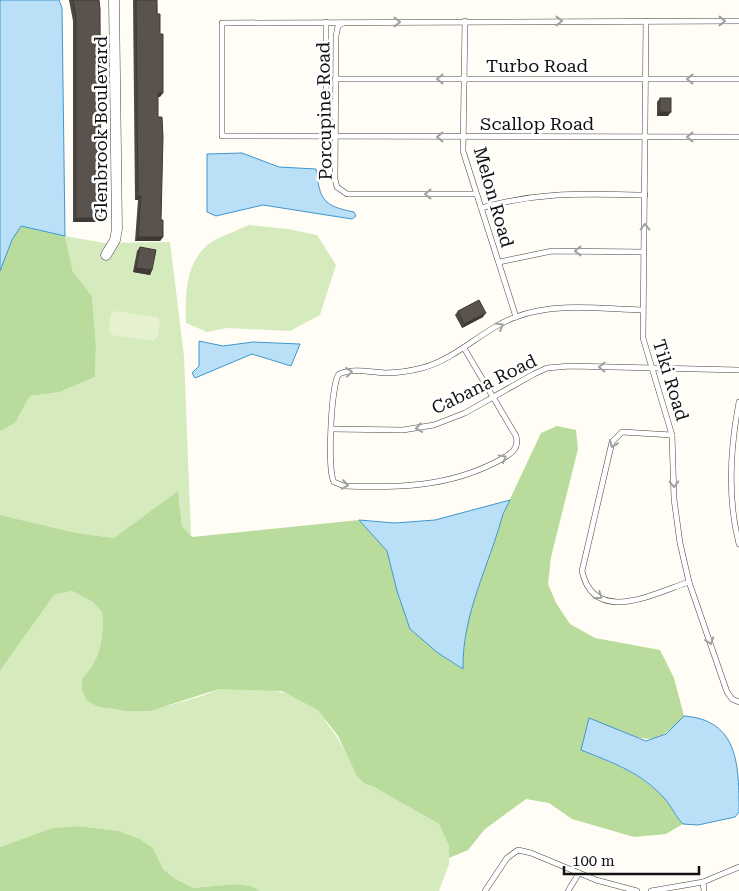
<svg xmlns="http://www.w3.org/2000/svg" width="739" height="891" viewBox="0 0 739 891" font-family="'Roboto Serif',serif">
<rect width="100%" height="100%" fill="#fffdf5"/>
<g fill="#d5ebbd">
<path d="M249,225L288,229L317,235L336,265L320,315L290,331L227,328L207,332L186,323C185,294 185,259 213,241C224,235 238,230 249,225Z"/>
<polygon points="65,236 104,243 170,242 184,356 191,537 182,526 178,492 114,538 77,533 0,515 0,431 15,423 30,396 60,392 95,377 96,345 92,296 73,272"/>
<path d="M72,591L93,602L102,612C104,637 101,659 82,679L88,701C126,720 164,707 202,696C208,694 214,690 220,689C249,685 296,689 318,710C323,714 325,721 329,726C343,744 351,765 365,784L372,786L439,824L449,846V864L439,891H260L251,886L235,884L193,888L174,878L163,869L153,848L140,839L119,831L79,826L52,828L0,847V671L54,595Z"/>
</g>
<g fill="#b9dc9c">
<polygon points="21,226 65,236 73,272 92,296 96,345 95,377 60,392 30,396 15,423 0,431 0,271 12,240"/>
<path d="M557,426L576,430L578,449L551,557L548,584L556,603L570,624L595,638L660,650L674,678L684,716C659,741 655,744 621,732L581,750C613,763 641,773 665,799C672,807 675,816 683,824L666,834L634,837L572,819L549,803L526,799L485,829L468,850L449,858V846L439,824L372,786L365,784L357,776L338,736L318,710L282,691L219,689L150,711H126L99,707L87,701L82,690V679C101,659 104,637 102,612L93,602L72,591L54,595L0,671V515L77,533L114,538L178,491L182,526L192,537L359,520L387,551L397,591L410,629L438,653L462,669L467,622L503,514L541,433Z"/>
<polygon points="79,826 119,831 140,839 153,848 163,869 174,878 193,888 235,884 251,886 260,891 0,891 0,847 52,828"/>
</g>
<polygon fill="#e6f2cf" points="115,311 158,317 160,322 157,338 153,341 112,335 108,331 111,314"/>
<g fill="#b9e0f7" stroke="#3f96cf">
<polygon points="0,0 59,0 62,8 65,236 21,226 12,240 0,271"/>
<path d="M242,153L279,167L316,169C320,200 323,206 354,212L356,216L352,219L263,205L216,216L207,212V154Z"/>
<polygon points="199,341 223,346 253,342 300,344 291,366 252,354 195,378 192,373 199,366"/>
<path d="M510,500L503,514C489,566 462,614 463,669L438,653L410,629L397,591L387,551L359,520L395,523L435,520Z"/>
<path d="M684,716C739,720 739,766 739,812L735,817L698,825L683,824C675,816 672,807 665,799C641,772 613,763 581,750L589,718L646,741L666,734Z"/>
</g>
<g fill="none" stroke-linecap="round" stroke-linejoin="round">
<g stroke="#444" stroke-width="6">
<g id="service">
<polyline points="465,21 463,151 516,317"/>
<polyline points="646,21 643,338 672,435 674,499 680,543 689,582 727,692 732,699 739,702"/>
<polyline points="739,21 222,23 222,136 739,137"/>
<polyline points="326,22 326,137"/>
<polyline points="343,23 338,26 336,36 335,179 337,187 347,194 476,194"/>
<polyline points="335,79 739,79"/>
<path d="M481,208C541,191 584,194 645,195"/>
<polyline points="499,262 552,251 644,252"/>
<path d="M464,348L516,436C520,450 509,455 498,461C449,487 398,488 344,486L334,482C327,471 331,383 339,374C353,368 370,372 385,373C397,373 410,371 422,368C457,359 484,328 516,317C555,302 601,309 642,310"/>
<path d="M739,402C730,449 727,497 739,544"/>
<polyline points="332,429 403,430 434,425 465,413 534,374 547,368 570,366 739,370"/>
<path d="M672,435L622,432L612,442L582,571C594,626 655,593 689,582"/>
<polyline points="703,882 704,891"/>
<polyline points="485,891 507,858 518,850 531,853 596,880 637,891"/>
<polyline points="568,891 579,873"/>
<polyline points="651,891 703,882 739,867"/>
</g>
</g>
<g stroke="#444" stroke-width="11">
<polyline id="minor" points="106,255 115,240 117,229 114,0"/>
</g>
<use href="#service" stroke="#fff" stroke-width="5"/>
<use href="#minor" stroke="#fff" stroke-width="10"/>
</g>
<g fill="#4d4742">
<polygon points="69,0 99,0 101,218 98,222 73,222 73,21"/>
<polygon points="133,0 157,0 160,97 158,97 158,117 161,220 163,237 160,241 135,241 138,200 135,200"/>
<polygon points="660,98 668,116 657,116 657,102"/>
<polygon points="140,247 152,270 150,275 133,272 137,251"/>
<polygon points="458,311 483,317 462,328 455,315"/>
</g>
<g fill="#3f3936">
<polygon points="158,93 163,93 160,97 156,97"/>
<polygon points="660,112 671,112 668,116 657,116"/>
<polygon points="138,196 141,196 138,200 135,200"/>
<polygon points="76,218 101,218 98,222 73,222"/>
<polygon points="138,237 163,237 160,241 135,241"/>
<polygon points="136,268 152,270 150,275 133,272"/>
<polygon points="486,313 483,317 462,328 464,324"/>
</g>
<g fill="#5a524d" stroke="#3f3936">
<polygon points="73,0 99,0 100,9 101,218 76,218 76,17"/>
<polygon points="136,0 157,0 157,14 160,14 160,34 163,34 163,93 158,93 158,117 162,117 163,137 161,220 163,220 163,237 138,237 141,196 138,196"/>
<rect x="660" y="98" width="11" height="14"/>
<polygon points="140,247 156,250 152,270 136,268"/>
<polygon points="479,300 486,313 464,324 458,311"/>
</g>
<defs><path id="oneway-chevron" d="M-2-3.5L2.5 0L-2 3.5" fill="none" stroke-width="1.6" stroke-linecap="round" stroke-linejoin="round" transform="scale(1.25)"/></defs>
<g stroke="#a0a0a0">
<use href="#oneway-chevron" transform="translate(559 21)"/>
<use href="#oneway-chevron" transform="translate(722 21)"/>
<use href="#oneway-chevron" transform="translate(397 22)"/>
<use href="#oneway-chevron" transform="translate(440 79) rotate(180)"/>
<use href="#oneway-chevron" transform="translate(690 79) rotate(-180)"/>
<use href="#oneway-chevron" transform="translate(440 137) rotate(180)"/>
<use href="#oneway-chevron" transform="translate(690 137) rotate(180)"/>
<use href="#oneway-chevron" transform="translate(428 194) rotate(-180)"/>
<use href="#oneway-chevron" transform="translate(645 227) rotate(-89)"/>
<use href="#oneway-chevron" transform="translate(578 251) rotate(180)"/>
<use href="#oneway-chevron" transform="translate(500 326) rotate(-31)"/>
<use href="#oneway-chevron" transform="translate(602 367) rotate(-179)"/>
<use href="#oneway-chevron" transform="translate(349 372) rotate(-7)"/>
<use href="#oneway-chevron" transform="translate(419 428) rotate(171)"/>
<use href="#oneway-chevron" transform="translate(613 444) rotate(112)"/>
<use href="#oneway-chevron" transform="translate(503 458) rotate(-29)"/>
<use href="#oneway-chevron" transform="translate(674 484) rotate(88)"/>
<use href="#oneway-chevron" transform="translate(345 485) rotate(9)"/>
<use href="#oneway-chevron" transform="translate(599 596) rotate(33)"/>
<use href="#oneway-chevron" transform="translate(710 641) rotate(71)"/>
</g>
<g text-anchor="middle" dominant-baseline="central" stroke-width="5" stroke-linejoin="round" paint-order="stroke">
<g font-size="18" fill="#111" stroke="#fff">
<text x="537" y="65">Turbo Road</text>
<text transform="translate(324 111) rotate(-91)">Porcupine Road</text>
<text x="537" y="123">Scallop Road</text>
<text transform="translate(100 129) rotate(-90)">Glenbrook Boulevard</text>
<text transform="translate(494 197) rotate(74)">Melon Road</text>
<text transform="translate(671 380) rotate(73)">Tiki Road</text>
<text transform="translate(484 384) rotate(-26)">Cabana Road</text>
</g>
</g>
<path d="M564 866v8h135v-8" fill="none" stroke="#111111" stroke-width="2.5"/>
<text x="572" y="866" font-size="15" fill="#111111" stroke="#ffffff" stroke-width="4" paint-order="stroke">100 m</text>
</svg>
